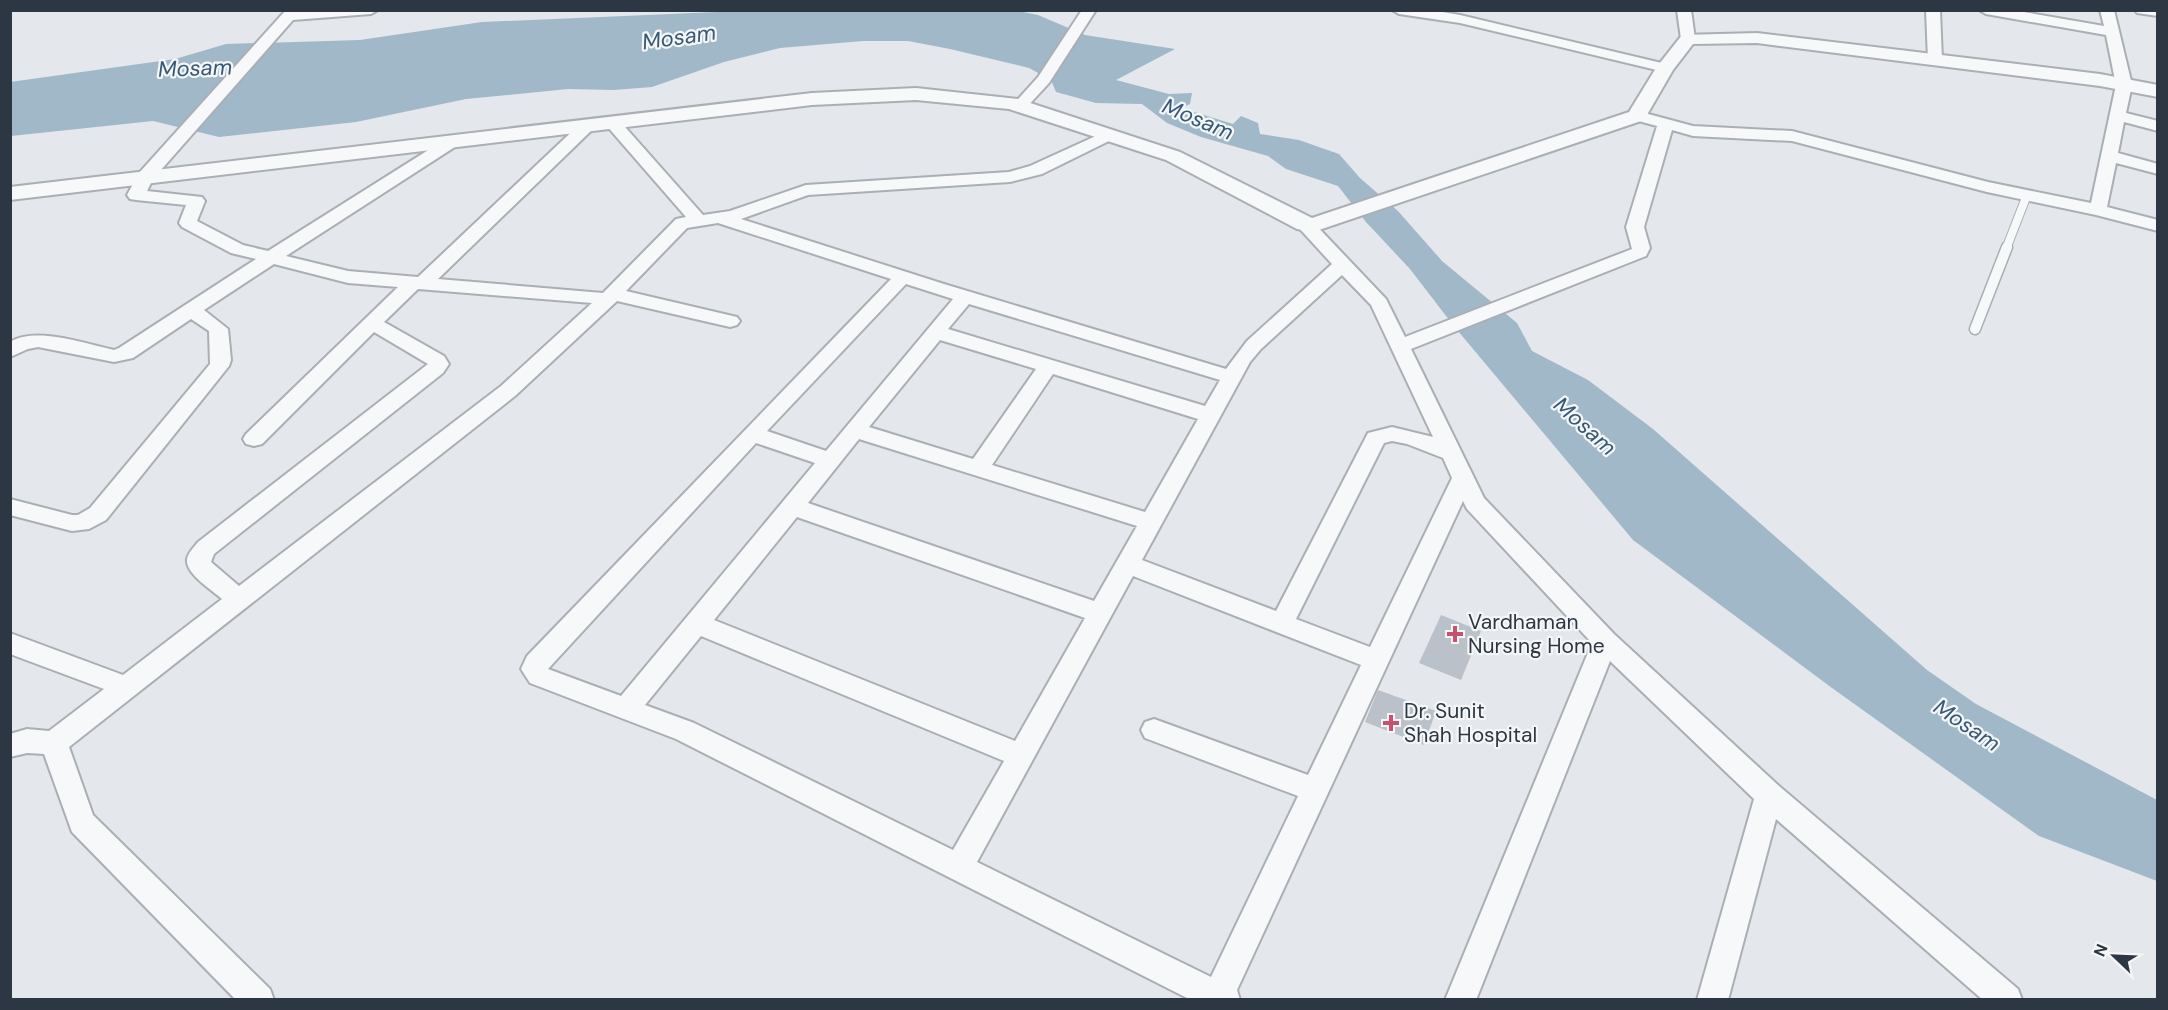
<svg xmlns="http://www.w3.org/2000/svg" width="2168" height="1010" viewBox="0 0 2168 1010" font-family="'DM Sans',sans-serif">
<rect width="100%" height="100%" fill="#e4e7eb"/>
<polygon fill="#a1b8c9" points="740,11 1018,11 1038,15 1085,35 1175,49 1116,80 1169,94 1192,93 1190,104 1181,108 1233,124 1241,116 1258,123 1260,134 1299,140 1339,154 1360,178 1398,211 1442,261 1517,323 1532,351 1588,380 1653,429 1927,670 1976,704 2157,800 2157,881 2039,836 1832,688 1633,540 1453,325 1410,269 1366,222 1338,186 1286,169 1268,156 1201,137 1167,123 1142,104 1096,103 1056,92 1051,80 1029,68 950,49 908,41 863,41 780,48 724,62 652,87 614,90 568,89 466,99 356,122 219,137 153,121 11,136 10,82 175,59 226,44 360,40 482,22"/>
<g fill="#bbc1c8">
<polygon points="1441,615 1481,631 1461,680 1419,663"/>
<polygon points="1378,690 1436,711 1424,745 1365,722"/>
</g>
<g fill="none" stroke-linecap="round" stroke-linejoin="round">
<g stroke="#a9afb5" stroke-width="10">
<polyline id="service-far1" points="2006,249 2027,195"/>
</g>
<g stroke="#a9afb5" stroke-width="13">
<polyline id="service" points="1975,329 2007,247"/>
</g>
<g stroke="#a9afb5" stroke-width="4">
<g id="minor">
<path d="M286,10H378L371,14L293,20L153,179L147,191L202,197L205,201L197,221L243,245L268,251L449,137H461L463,140L461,143L286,256L348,271L418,277L582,122L588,120L596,125L594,128L438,279L603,293L676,219L686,217L606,125L604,122L606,119H618L703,215L730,211L806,185L1009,172L1030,166L1109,130L1115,132L1117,135L1115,138L1042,174L1010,182L808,195L741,219L944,284L1226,369L1247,341L1332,264L1299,228L1296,224L1299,220H1311L1386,299L1405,337L1632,249L1626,227L1657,126L1631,119L1629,116L1637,111L1693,126L1792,131L1988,182L2091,203L2116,85L2106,35L1986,14L1979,10H2012L2104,26L2100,10H2114L2132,85L2126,113L2158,121V131L2124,122L2118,153L2158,164V174L2116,163L2107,207L2158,220V231L2096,215L1987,192L1792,141L1693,136L1672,130L1644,227L1650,248L1646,256L1411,349L1484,498L1614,634L1779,786L2018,989L2022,1000H1983L1776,819L1728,1000H1697L1754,799L1610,661L1476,1000H1445L1592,643L1467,509L1463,501L1237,990L1240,1000H1191L676,739L530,683L521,669L527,656L891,279L718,223L687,228L626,291L737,317L740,321L737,325L730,327L617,301L515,396L69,747L93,815L270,989L274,1000H236L72,832L44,754L27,753L10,757V734L27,729L49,731L104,689L10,654V633L123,675L222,599C212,590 185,574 187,559C188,553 194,547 198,542L428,364L374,332L262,444L254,446L246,444L243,439L246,434L398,287L348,283L274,264L204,310L228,329L231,360L229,366L106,520L89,529L72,531L10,515V499L72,515H78L90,508L210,364L209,331L191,319L133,358L114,362L38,347L28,349L10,357V342C36,326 86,344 114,350L119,348L256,259L231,253L182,227L179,223L186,205L136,200L130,199L127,195L139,173ZM1342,275L1371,305L1433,437L1392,427L1368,433L1276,611L1142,560L1250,362L1261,349ZM906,284L953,299L826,451L767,431ZM418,289L592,303L501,386L239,586L211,562L214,554L443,373L449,364L444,356L384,322ZM969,304L1220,380L1205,406L948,329ZM940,340L1036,369L973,459L869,427ZM1053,374L1198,419L1145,512L992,465ZM859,439L1137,526L1094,601L808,503ZM1392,441L1407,444L1443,458L1452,478L1370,647L1296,619L1384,443ZM756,443L815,463L621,696L548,669ZM797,517L1085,618L1015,741L714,620ZM1133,576L1361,665L1308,775L1154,719L1145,722L1141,730L1145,738L1298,796L1211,977L977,862ZM701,636L1004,761L953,850L694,723L645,705Z"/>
<polygon points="1082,10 1096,10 1049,83 1025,109 1015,109 1012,106 1038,77"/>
<polygon points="1392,10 1431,10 1460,15 1670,65 1672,68 1665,72 1460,23 1399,14"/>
<polygon points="1677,10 1691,10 1695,39 1693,42 1683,42 1681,39"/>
<polygon points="1926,10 1940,10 1942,60 1935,64 1928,60"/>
<polygon points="2135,10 2158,10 2158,16 2137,13"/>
</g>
</g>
<g stroke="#a9afb5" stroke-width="4">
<polygon id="tertiary" points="1757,33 2100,74 2158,85 2158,97 2100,86 1757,43 1693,44 1673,70 1644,120 1313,232 1297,229 1166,160 1009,109 916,100 812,105 10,200 10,187 812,93 916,88 1018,99 1180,152 1312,218 1629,112 1656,68 1682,35"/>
</g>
<use href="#service-far1" stroke="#f7f8f9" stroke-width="8"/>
<use href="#service" stroke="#f7f8f9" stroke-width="10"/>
<use href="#minor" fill="#f7f8f9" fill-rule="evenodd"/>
<use href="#tertiary" fill="#f7f8f9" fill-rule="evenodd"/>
</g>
<g fill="#c8516f" stroke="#f4f6f8" stroke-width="2">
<path d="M1452 625h6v6h6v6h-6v6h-6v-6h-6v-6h6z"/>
<path d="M1388 714h6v6h6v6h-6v6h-6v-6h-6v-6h6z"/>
</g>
<g text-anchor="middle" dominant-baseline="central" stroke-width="4.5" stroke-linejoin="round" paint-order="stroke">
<g font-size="21" fill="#2c3743" stroke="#f4f6f8" text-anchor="start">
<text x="1468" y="622">Vardhaman<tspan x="1468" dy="24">Nursing Home</tspan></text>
<text x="1404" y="711">Dr. Sunit<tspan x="1404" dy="24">Shah Hospital</tspan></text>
</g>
<g font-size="22" font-style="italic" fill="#385975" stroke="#f4f6f8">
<text transform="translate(679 37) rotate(-8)">Mosam</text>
<text transform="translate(195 68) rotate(-2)">Mosam</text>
<text transform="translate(1198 119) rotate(23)">Mosam</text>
<text transform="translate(1585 426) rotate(42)">Mosam</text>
<text transform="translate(1967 725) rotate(34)">Mosam</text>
</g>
</g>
<rect width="2168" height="1010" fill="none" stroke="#2c3743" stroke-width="24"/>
<g transform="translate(2114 956) rotate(293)" stroke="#f4f6f8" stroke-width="4.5" paint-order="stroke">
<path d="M0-4.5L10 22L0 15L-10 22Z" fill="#2c3743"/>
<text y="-9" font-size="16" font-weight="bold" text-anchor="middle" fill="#2c3743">N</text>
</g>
</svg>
